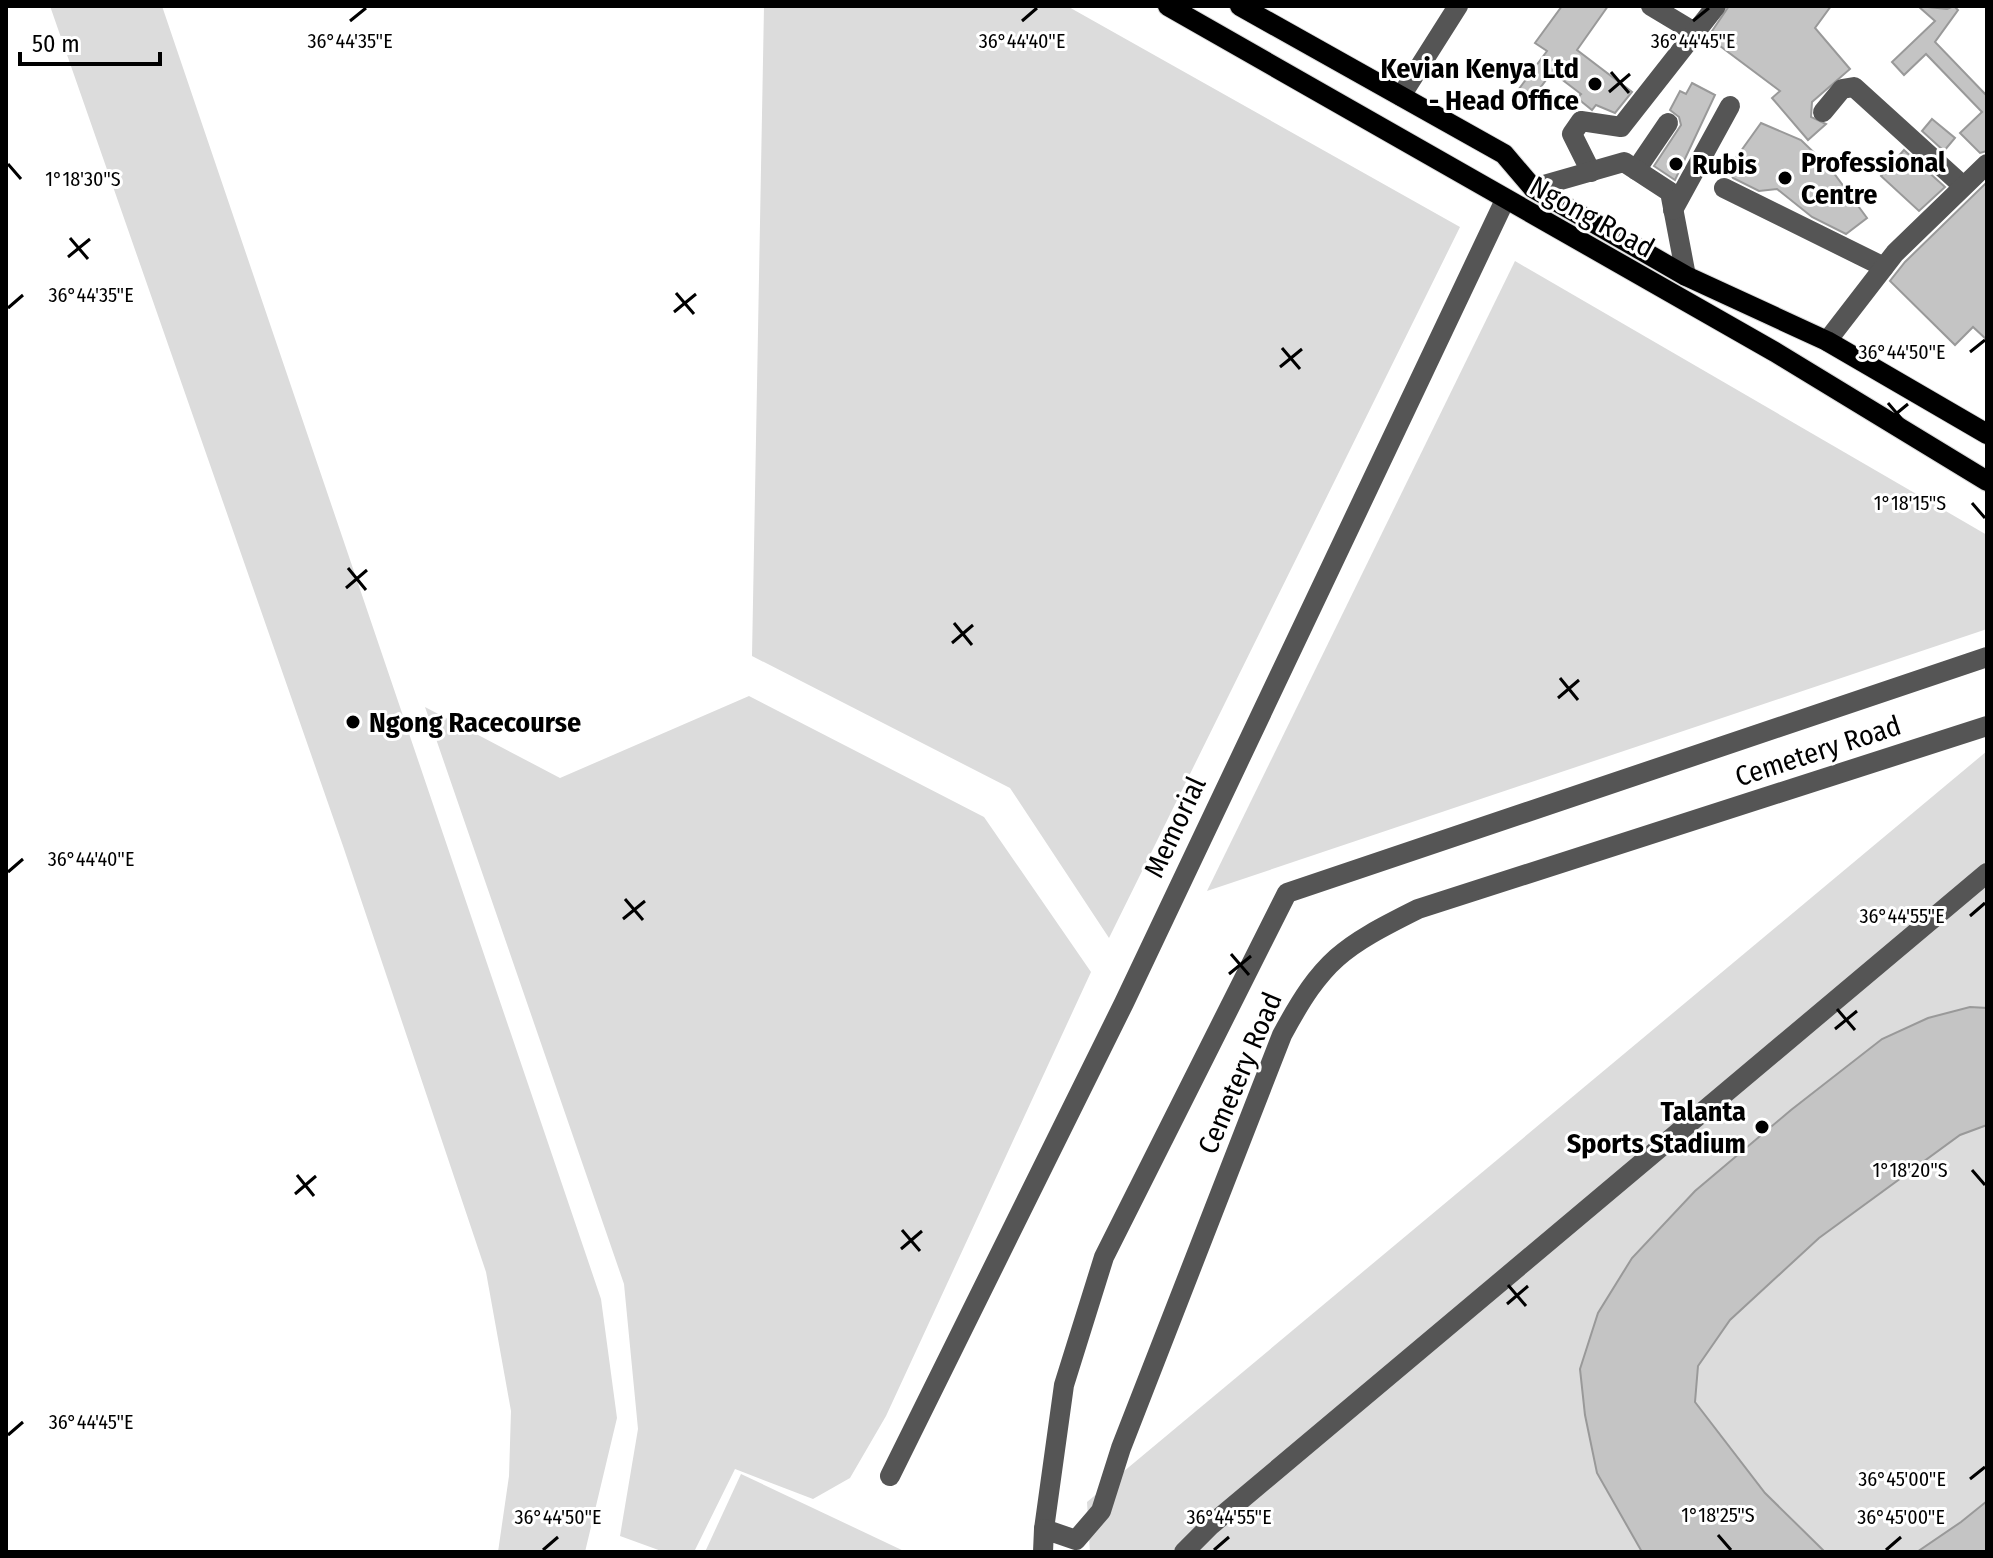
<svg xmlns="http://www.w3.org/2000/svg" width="1993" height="1558" viewBox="0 0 1993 1558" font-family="'Fira Sans Condensed',sans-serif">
<rect width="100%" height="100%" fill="#fff"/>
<g fill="#dcdcdc">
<polygon points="50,6 162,6 601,1299 617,1418 585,1552 498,1552 509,1476 511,1411 486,1272 343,846"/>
<polygon points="764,6 1067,6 1460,227 1109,938 1010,788 752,656"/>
<polygon points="1515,261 1987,535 1987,629 1207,891"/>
<polygon points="749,696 984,817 1091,972 886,1416 850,1478 813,1499 735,1469 694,1552 664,1552 620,1536 638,1429 624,1284 425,707 560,778"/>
<polygon points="1987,751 1987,1552 1090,1552 1087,1502"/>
<polygon points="741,1474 906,1552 705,1552"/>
</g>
<g fill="#c4c4c4" stroke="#999" stroke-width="2">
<polygon points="1562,6 1608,6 1577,50 1632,92 1615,113 1596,105 1592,110 1577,98 1581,94 1552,72 1526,107 1513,97 1547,51 1535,43"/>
<polygon points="1729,6 1831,6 1815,28 1850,69 1812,102 1811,117 1826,124 1808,140 1772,98 1780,91 1708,37"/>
<polygon points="1918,6 1947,9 1954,6 1958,10 1935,42 1987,96 1987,151 1980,153 1960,133 1982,112 1926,54 1904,75 1892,62 1935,21"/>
<polygon points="1692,83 1715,95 1675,180 1654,166 1681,125 1679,117 1670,110 1680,91 1686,94"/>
<polygon points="1932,119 1955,138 1944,151 1922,131"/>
<polygon points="1761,123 1801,140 1830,168 1867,218 1846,234 1812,217 1777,189 1759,191 1733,178 1728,169"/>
<polygon points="1904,150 1945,187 1919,211 1881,176"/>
<polygon points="1987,182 1987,340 1973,327 1955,345 1890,281 1905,262"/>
<polygon points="1970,1007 1987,1008 1987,1125 1960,1135 1819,1238 1730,1320 1698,1366 1695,1402 1765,1493 1825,1552 1642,1552 1597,1473 1585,1415 1580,1369 1598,1313 1632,1258 1695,1191 1791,1110 1882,1039 1928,1018"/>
<polygon points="1987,1501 1987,1552 1917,1552 1961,1522"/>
</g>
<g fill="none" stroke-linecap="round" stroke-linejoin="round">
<g stroke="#dbdbdb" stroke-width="22">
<g id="major">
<polyline points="1168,6 1775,352 1987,481"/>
<polyline points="1240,6 1504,154 1533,188 1686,276 1827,341 1987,434"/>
</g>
</g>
<g stroke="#555" stroke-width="20">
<polyline points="1651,6 1696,33"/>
<polyline points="1401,96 1458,6"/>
<polyline points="1823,112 1842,89 1854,87 1962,185"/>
<polyline points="1636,170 1668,123"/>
<polyline points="1591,172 1572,134 1581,121 1621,127 1716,6"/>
<polyline points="1533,188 1624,162 1670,192 1686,276"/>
<polyline points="1724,188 1884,267"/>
<polyline points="1673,210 1730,106"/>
<polyline points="1827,341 1895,253 1987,164"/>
<polyline points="890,1476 1124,1003 1505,200"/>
<polyline points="1044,1529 1064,1385 1104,1257 1287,893 1987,657"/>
<path d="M1043,1552L1044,1529L1076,1540L1101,1511L1121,1448L1282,1035C1323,959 1342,947 1418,909L1987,726"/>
<polyline points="1184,1552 1211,1525 1987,873"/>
</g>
<use href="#major" stroke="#000" stroke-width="20"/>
</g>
<path fill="none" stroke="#000" stroke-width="3" d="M350,21L366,8M1022,21L1037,8M1693,21L1709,8M1611,72L1629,93M1609,92L1630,74M8,164L21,179M70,238L88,259M68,257L90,239M676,293L694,314M8,308L23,295M674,312L696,294M1282,348L1300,369M1970,352L1985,340M1280,367L1302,349M1888,403L1906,424M1886,422L1908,404M1972,503L1985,518M348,568L366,590M346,588L367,570M954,623L972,645M952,643L973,625M1560,678L1578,700M1558,698L1579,680M8,872L23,859M625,899L643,920M1970,916L1985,903M623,919L645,901M1231,954L1249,975M1229,974L1251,956M1837,1009L1855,1030M1835,1029L1857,1011M1972,1170L1985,1185M297,1175L314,1196M295,1194L316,1176M902,1230L920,1251M901,1249L922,1231M1508,1285L1526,1306M1507,1304L1528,1286M8,1435L23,1422M1970,1479L1985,1467M1718,1535L1731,1550M543,1550L558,1537M1214,1550L1229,1537M1886,1550L1901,1537"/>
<g fill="#000" stroke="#fff" stroke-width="3">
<circle cx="1595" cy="84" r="8"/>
<circle cx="1676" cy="164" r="8"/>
<circle cx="1785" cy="178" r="8"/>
<circle cx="353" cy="722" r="8"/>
<circle cx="1762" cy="1127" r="8"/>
</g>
<g text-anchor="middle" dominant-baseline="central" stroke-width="6" stroke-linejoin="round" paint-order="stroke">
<g font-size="28" font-weight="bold" fill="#000" stroke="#fff" text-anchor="start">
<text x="1579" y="68" text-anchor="end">Kevian Kenya Ltd<tspan x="1579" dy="32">- Head Office</tspan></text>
<text x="1801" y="162">Professional<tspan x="1801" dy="32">Centre</tspan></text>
<text x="1692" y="164">Rubis</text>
<text x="369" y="722">Ngong Racecourse</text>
<text x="1746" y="1111" text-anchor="end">Talanta<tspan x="1746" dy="32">Sports Stadium</tspan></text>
</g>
<g font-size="28" fill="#000" stroke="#fff">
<text transform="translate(1592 217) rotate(29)">Ngong Road</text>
<text transform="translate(1818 751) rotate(-18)">Cemetery Road</text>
<text transform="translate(1175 827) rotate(-65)">Memorial</text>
<text transform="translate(1240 1073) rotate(-67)">Cemetery Road</text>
</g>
</g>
<g font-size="20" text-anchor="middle" fill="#000" stroke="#fff" stroke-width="6" stroke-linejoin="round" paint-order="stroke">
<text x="350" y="48">36°44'35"E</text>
<text x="1022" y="48">36°44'40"E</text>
<text x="1693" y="48">36°44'45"E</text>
<text x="83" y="186">1°18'30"S</text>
<text x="91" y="302">36°44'35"E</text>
<text x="1902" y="359">36°44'50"E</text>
<text x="1910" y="510">1°18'15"S</text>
<text x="91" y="866">36°44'40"E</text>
<text x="1902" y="923">36°44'55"E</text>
<text x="1910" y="1177">1°18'20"S</text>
<text x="91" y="1429">36°44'45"E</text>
<text x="1902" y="1486">36°45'00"E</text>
<text x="1718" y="1522">1°18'25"S</text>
<text x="558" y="1524">36°44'50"E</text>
<text x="1229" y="1524">36°44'55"E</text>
<text x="1901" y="1524">36°45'00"E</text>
</g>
<rect width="1993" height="1558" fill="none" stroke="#000000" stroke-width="16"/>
<path d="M20 52v12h140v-12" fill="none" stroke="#000000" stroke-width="4"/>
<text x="32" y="52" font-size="24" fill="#000000" stroke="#ffffff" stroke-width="6" paint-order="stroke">50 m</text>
</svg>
